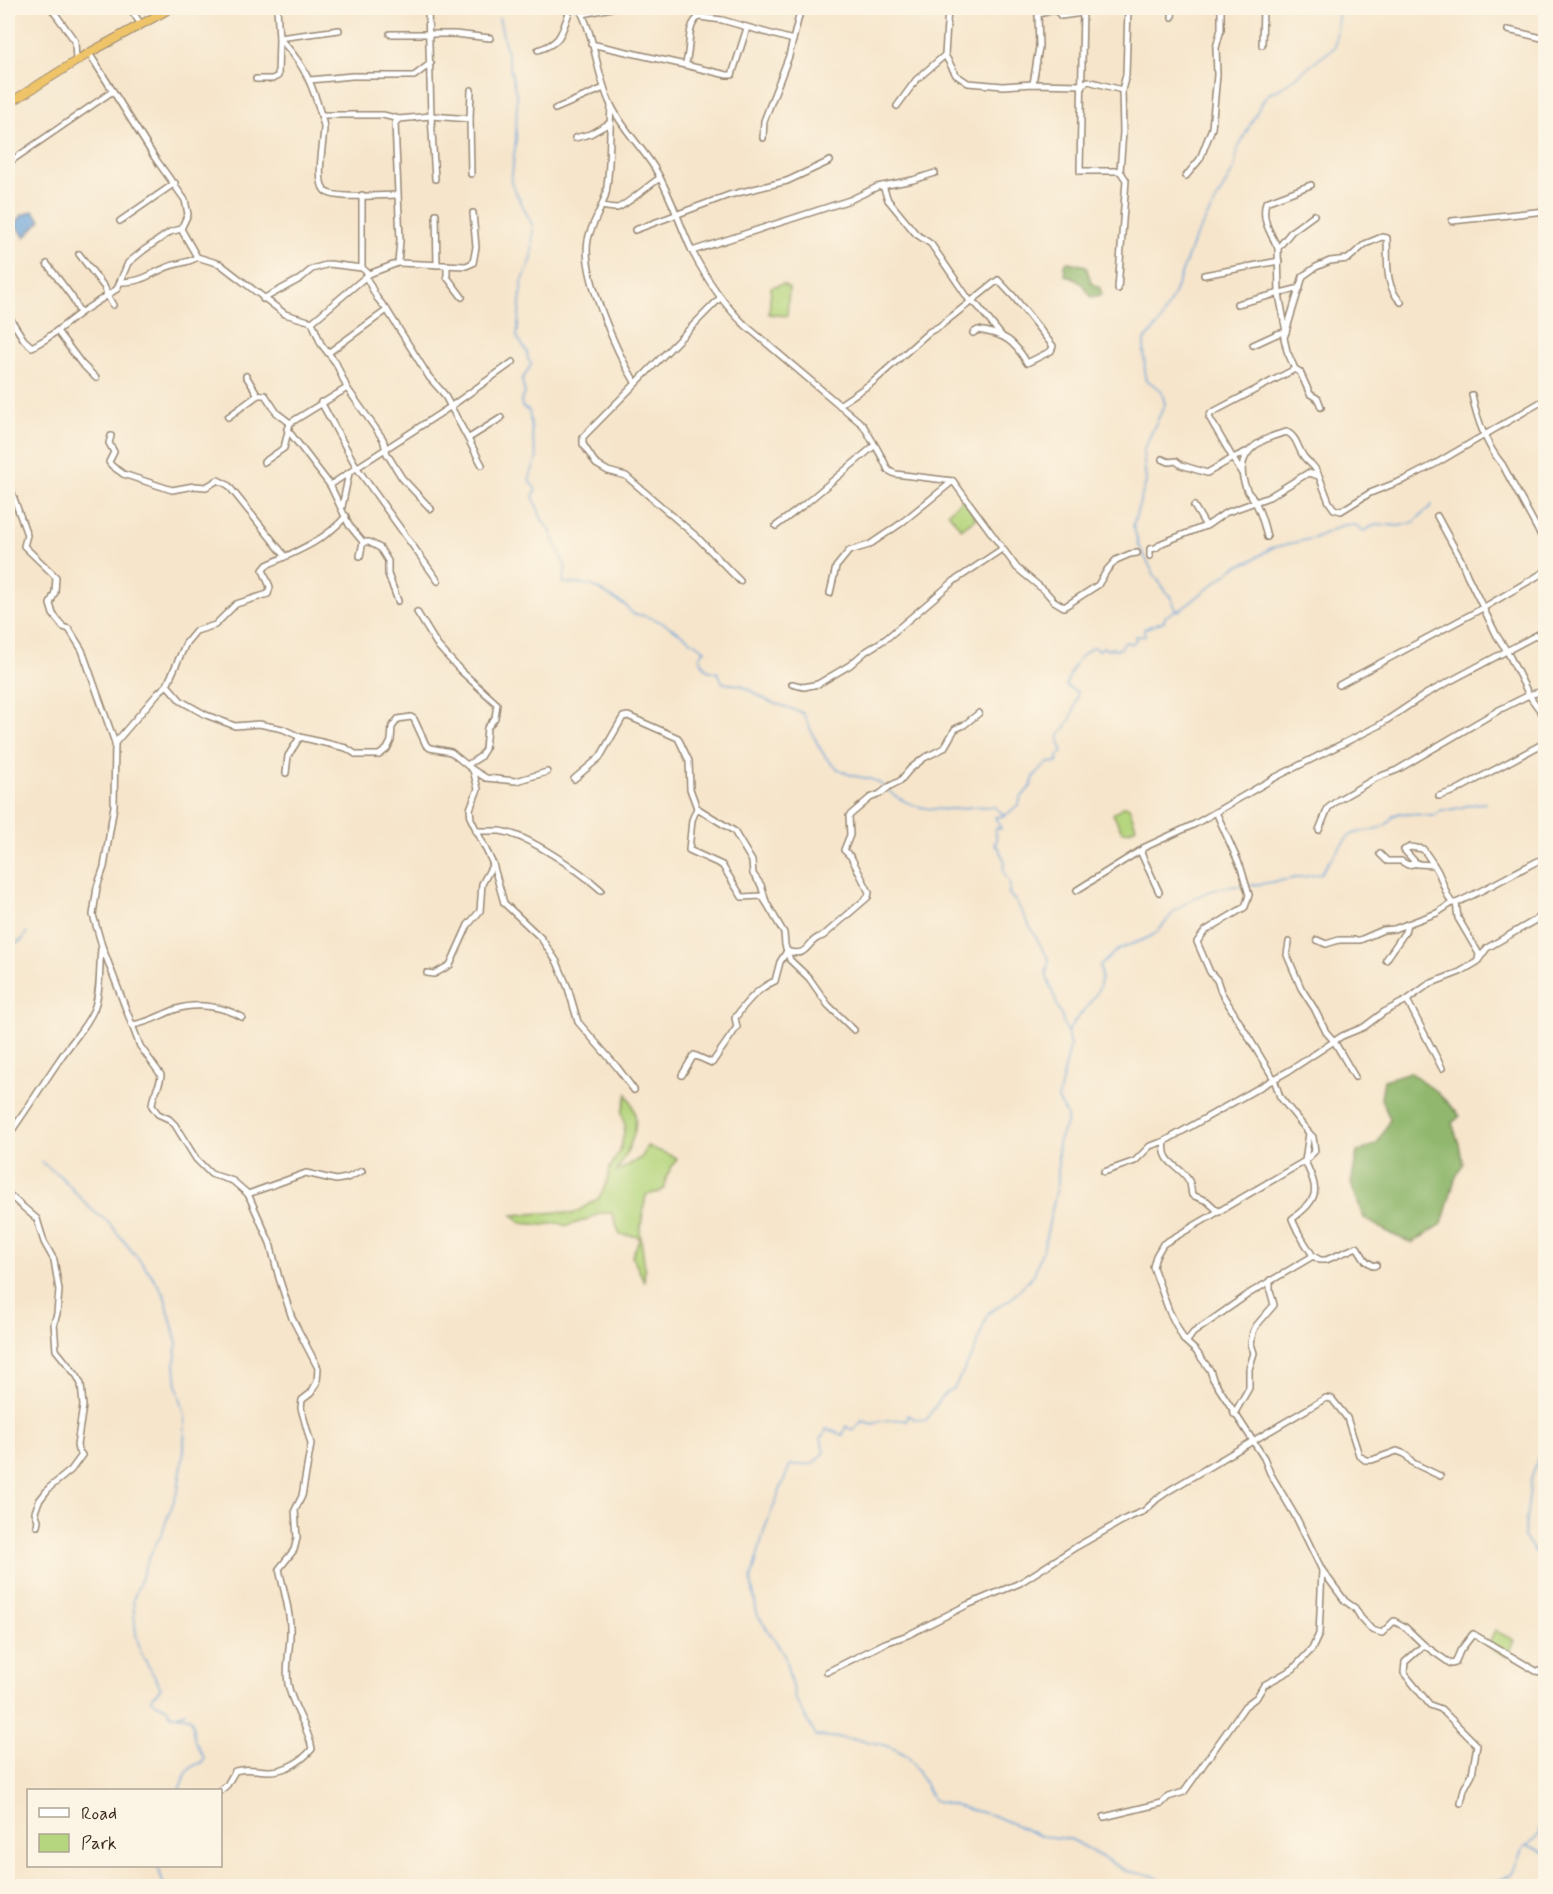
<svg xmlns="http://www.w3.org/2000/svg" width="1553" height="1894" viewBox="0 0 1553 1894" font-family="Mynerve,sans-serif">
<rect width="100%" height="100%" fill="#fcf5e5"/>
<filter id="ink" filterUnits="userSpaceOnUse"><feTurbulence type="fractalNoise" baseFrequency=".0167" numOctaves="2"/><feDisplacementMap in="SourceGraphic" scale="12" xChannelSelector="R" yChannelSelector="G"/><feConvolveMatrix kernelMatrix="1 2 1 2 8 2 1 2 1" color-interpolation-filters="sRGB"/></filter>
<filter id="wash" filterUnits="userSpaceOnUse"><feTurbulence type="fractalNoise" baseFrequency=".008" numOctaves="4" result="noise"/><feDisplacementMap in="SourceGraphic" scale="24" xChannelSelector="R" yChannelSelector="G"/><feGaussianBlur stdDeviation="1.35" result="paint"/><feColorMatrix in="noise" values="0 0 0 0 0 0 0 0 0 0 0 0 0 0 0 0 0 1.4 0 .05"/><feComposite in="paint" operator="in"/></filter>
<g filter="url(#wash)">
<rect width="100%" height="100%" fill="#f6e5cb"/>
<g fill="#b5d67e" stroke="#78804e" stroke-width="1.5">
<polygon points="783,284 789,288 787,316 769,314 771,287"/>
<polygon points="963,499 976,518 961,529 948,512"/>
<polygon points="1124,806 1129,807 1136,827 1129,831 1122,831 1113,814"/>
<path d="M627,1094C646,1124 630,1145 617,1172L642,1157L647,1146L677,1158L666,1177L665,1188L659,1192L646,1195L640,1232L645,1268L644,1281L632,1256L640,1238L636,1236L620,1235L612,1213H600L586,1220L567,1226L558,1223L543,1225L521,1223L513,1215L559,1212L573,1214L599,1198L607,1182L610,1168L621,1148L625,1126L622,1112Z"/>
<polygon points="1495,1631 1514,1640 1507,1657 1488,1646"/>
</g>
<g fill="#90b76d" stroke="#667046" stroke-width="1.5">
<path d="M1068,262L1086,266L1091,282L1100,288L1102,295L1091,297C1084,285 1078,279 1065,275L1064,265Z"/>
<polygon points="1410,1072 1438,1093 1460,1116 1452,1123 1459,1144 1463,1164 1455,1179 1442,1224 1412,1243 1391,1234 1364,1218 1351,1184 1357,1152 1377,1144 1390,1119 1381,1099 1384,1080"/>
</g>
<polygon fill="#69a2d8" stroke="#52667b" stroke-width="1.5" points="33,211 41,220 25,237 15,225 22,215"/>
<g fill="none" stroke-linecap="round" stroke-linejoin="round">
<g stroke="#69a2d8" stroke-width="1.5">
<path d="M499,18L517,98L516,139L511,183L533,226L532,258L522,282L517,337L527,352L528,360L532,363L522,380L525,394L521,400L522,407L529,411L534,447L537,457L529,480L536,490L533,496L542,520L550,530L566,568L563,583L591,585L625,605L633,614C660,616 683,636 705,650L699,657L707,670L718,673L723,683L741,685L768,701L803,713C816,739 823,769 855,776C868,779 875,778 885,788"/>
<polyline points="1177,611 1171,598 1155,576 1139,546 1133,525 1146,482 1143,451 1165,404 1161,390 1145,379 1144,341 1160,323 1174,294 1193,242 1234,169 1238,148 1260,106 1268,94 1281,88 1335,47 1339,8"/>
<path d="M888,791C914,811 939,812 971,807C978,806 987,807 995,807L1004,815"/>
<path d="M1249,886L1320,874C1328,864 1340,844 1350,836C1363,827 1385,834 1392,817L1399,813L1434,816L1441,810C1457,811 1468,803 1485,803"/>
<polyline points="8,947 22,940 27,932"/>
<path d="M1068,1032C1080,1008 1107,997 1100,965C1107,961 1111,954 1118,950C1129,944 1142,942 1153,935C1162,929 1167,919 1175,911C1194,895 1219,885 1244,886"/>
<path d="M41,1162L59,1175L92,1210L108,1222L151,1274L164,1294L177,1343L175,1365L177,1386L185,1415L184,1451L178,1490L161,1535L150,1555L133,1600L136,1634L141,1653L161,1688L152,1698L153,1701L167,1708L170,1714L174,1715L189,1717L192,1721L194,1739L204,1758L203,1762C187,1766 185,1776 179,1790"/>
<polyline points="1546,1430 1531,1480 1524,1537 1546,1566"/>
<polyline points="177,1715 185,1712"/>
<polyline points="1527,1845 1546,1853"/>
<polyline points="158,1866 164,1886"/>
<path d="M1169,1886L1155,1876L1126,1871L1070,1839L1040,1836L995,1816L933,1800C927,1789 916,1764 907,1756C885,1740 843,1738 816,1736L795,1699L784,1654L757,1614L751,1580L765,1528L790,1465L813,1464L824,1452L821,1438L825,1434L826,1429L843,1435L846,1426L853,1431L862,1421L873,1424C881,1420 897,1418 907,1421L908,1415L915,1419L926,1420C936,1409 938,1394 954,1388L974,1352L988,1313L1011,1299L1034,1274L1044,1246L1058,1183V1143L1067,1121V1115L1058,1100L1070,1046L1067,1032L1046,974L1049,960L1016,902L1009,894L1010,883C1005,876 1001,870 1005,862L998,847L994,845L997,840L995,831L997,828L1001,829L995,817L1005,816L1019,804L1020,799L1031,786L1034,777L1039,771L1048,763L1058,762V756L1063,752L1059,741V735C1070,724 1077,707 1077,692L1066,686C1071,668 1077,658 1093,647L1100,650L1103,647L1108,650L1112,648L1116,650L1123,647L1122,644L1127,642L1132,644L1136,640L1135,636H1145L1144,629L1164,621L1165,617L1175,610L1177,611L1182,609L1235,567L1251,561L1271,548L1314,538L1343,525H1355L1364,531L1376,524L1399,526L1414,522L1432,505"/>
<polyline points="1492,1886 1512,1873 1522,1850 1539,1835 1542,1801 1546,1797"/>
</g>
</g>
</g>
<g filter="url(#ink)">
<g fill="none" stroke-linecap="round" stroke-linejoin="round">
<g stroke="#988874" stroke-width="8">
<g id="minor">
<polyline points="51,8 75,41 76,61"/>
<polyline points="130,8 140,23"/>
<polyline points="277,8 279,38 339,30"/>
<path d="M579,8C595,36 596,73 610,103C621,127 640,145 654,167C670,193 679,223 692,251C706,278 723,304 745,325L863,425C871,439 882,455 888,470L895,474L953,481L1017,568L1045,591L1054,601L1064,607L1098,585L1107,570L1116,560L1130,554L1137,553"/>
<polyline points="948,8 945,55 956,75 968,83 1003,86 1033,84 1082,85 1088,81 1122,90"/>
<polyline points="1083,8 1080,171 1120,171 1123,132 1122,90 1126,75 1128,8"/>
<polyline points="1433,8 1452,11 1458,8"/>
<polyline points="583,14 611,8"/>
<polyline points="1172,17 1173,8"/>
<polyline points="1508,30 1546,39"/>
<polyline points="390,34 455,34 490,38"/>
<path d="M279,38C300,60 309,76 318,105C320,112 323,120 324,127C324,141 315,181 325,191C334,200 382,195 397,195"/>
<path d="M591,44L685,65C692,50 685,26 699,17L722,20L793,40"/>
<polyline points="1262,45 1263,8"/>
<path d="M538,50C564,42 561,31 571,8"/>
<polyline points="89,53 155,158 185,200 188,214 181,229 197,257 220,264 285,314 312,322 369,274 398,263 400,240 395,123 399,119 431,116 428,8"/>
<polyline points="685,65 727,75 732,75 747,28"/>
<polyline points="256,79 272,79 278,76 279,38"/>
<polyline points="310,80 352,76 414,76 431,63"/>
<polyline points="1033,84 1039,47 1038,14 1056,10 1061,16 1082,13"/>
<path d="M611,106C609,135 611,164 606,193C602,210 590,226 588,240C581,273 617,353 635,382"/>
<polyline points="897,106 916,80 945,55"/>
<polyline points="555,109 604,88"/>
<polyline points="321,115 383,115 399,119"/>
<polyline points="470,119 471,90"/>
<polyline points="575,138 590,134 610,123"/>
<polyline points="763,138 764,121 789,56 801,8"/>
<polyline points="8,161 11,161 113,91"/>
<polyline points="1186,176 1200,159 1212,128 1217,75 1216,48 1221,29 1221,8"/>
<polyline points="435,179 431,116 470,119 471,174"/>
<polyline points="883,186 888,200 916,234 931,244 970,301 977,305 1001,335"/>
<polyline points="362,195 362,268"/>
<path d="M602,206C607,207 612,208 617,208C624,207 650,184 660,178"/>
<polyline points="436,214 437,265"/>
<polyline points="120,221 175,183"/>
<polyline points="1452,221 1546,211"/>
<polyline points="635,230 729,195 787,181 830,161"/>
<path d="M1278,248C1270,232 1261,220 1266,202L1311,185"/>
<polyline points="692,251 850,200 877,187 913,180 935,173"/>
<polyline points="79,254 105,288 107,295 113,305"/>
<polyline points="398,263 466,266 473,263 476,247 473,213"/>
<polyline points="47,264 72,297 80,313"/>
<polyline points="447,265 447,277 462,297"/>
<polyline points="1204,275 1279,261"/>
<polyline points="366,277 377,298 387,310 429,377 444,394 482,465"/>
<path d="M120,282C144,282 149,274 170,266C179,263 189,263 197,257"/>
<polyline points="1118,289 1126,180 1120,171"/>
<polyline points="720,298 583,437 583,444 596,464 608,471 626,476 697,537 740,581"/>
<polyline points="263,299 300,279 312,269 329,264 362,268 369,274"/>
<polyline points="1237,304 1300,288"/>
<polyline points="8,315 24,340 32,347 46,339 80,313 117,289 128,263 144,250 170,232 181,229"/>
<polyline points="312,322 321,344 336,363 347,388 383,439 387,454 402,478 431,509"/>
<polyline points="57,331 81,363 96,378"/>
<polyline points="1253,345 1277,334 1286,332 1279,294 1278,248 1292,231 1314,215"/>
<polyline points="328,353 387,310"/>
<polyline points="246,376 258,395 265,395 277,413 290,423"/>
<path d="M1472,395C1477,419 1486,445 1502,464L1546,545"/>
<polyline points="321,402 357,468 438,581"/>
<path d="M839,405L873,382L929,332L940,326L998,280L1014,297L1053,346L1051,351L1027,363C1014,340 1004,334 978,330L973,333"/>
<path d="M1321,407L1318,399L1310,394L1300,372L1295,369L1287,351L1284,338L1303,276L1316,267L1330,261L1348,259L1365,244L1382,237L1387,238C1388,260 1384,286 1401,302"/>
<polyline points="228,417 258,395"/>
<polyline points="287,429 330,485 349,525 363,542 360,556"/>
<path d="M111,436L109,443L114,452L109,462C112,468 118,469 123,474L172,490L194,486L206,487L218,480L228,485L285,556"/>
<polyline points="469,438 501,418"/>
<polyline points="1162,459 1169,462 1176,461 1181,465 1207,473 1233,458 1246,452"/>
<polyline points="264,462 284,448 290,423 347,388"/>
<polyline points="1241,472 1209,417 1211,413 1295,369"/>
<polyline points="330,485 450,407 513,362"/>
<polyline points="8,487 11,490 27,535 24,546 56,577 55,592 50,604 53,614 63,627 69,629 82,650 115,743"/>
<polyline points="1194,506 1206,526"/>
<polyline points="342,507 349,473"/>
<path d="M346,516C325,541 295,552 267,565L263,570L270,587L268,594L236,604L215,625L196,631L186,643L167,685L158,693L115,743L114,806L104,867L97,887L93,915L102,946L140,1046L161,1075C161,1086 152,1093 152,1106L158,1114L169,1119L175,1125L196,1159L211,1174L233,1181L248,1194L306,1173L336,1180L347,1178L362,1171"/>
<polyline points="1437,516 1461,560 1467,575 1497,636 1507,651 1529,695 1546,719"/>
<polyline points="776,526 805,504 874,446"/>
<path d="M1267,537C1264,524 1260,508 1252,497C1249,492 1249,495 1247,490C1231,455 1257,439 1287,432C1298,438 1297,448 1304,457C1311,466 1313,462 1319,476"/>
<polyline points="363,542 369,542 380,548 388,561 388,574 398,601"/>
<polyline points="1150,556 1150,549 1156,548 1162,543 1208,525 1225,513 1269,497 1308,473 1319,476 1329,502 1334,509 1341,511 1370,493 1406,479 1435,464 1546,399"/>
<polyline points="830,593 836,567 849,551 869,545 900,524 953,481"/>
<polyline points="417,612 438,646 461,671 497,704 495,718 487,728 485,749 480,757 467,765"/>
<polyline points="792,684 804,687 818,684 850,665 865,652 887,638 954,581 1002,549"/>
<polyline points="167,685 181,701 206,715 235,726 259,724 283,729 300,737 346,748 357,755 379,755 387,749 391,741 392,727 398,719 411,717 414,719 426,745 430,748 451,752 473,770 486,778 516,781 547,772"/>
<polyline points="1339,685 1483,608 1546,571"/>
<polyline points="473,770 478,789 470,809 471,819 493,864 504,903 541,938 557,962 568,988 578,1022 617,1067 634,1090"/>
<polyline points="286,773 288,756 300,737"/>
<polyline points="574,779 600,757 623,717 628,716 678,738 689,761 690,789 697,808 692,820 689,850 722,865 742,897 762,896 766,902"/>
<polyline points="1439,796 1455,791 1546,742"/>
<polyline points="697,808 734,831 752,861 753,874 761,885 766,902 784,933 785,945 790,960 809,978 828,1005 854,1030"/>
<polyline points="1216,812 1241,868 1249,895 1245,907 1205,931 1197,942 1210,972 1217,980 1221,992 1274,1079 1280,1097 1309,1133 1305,1161 1163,1244 1156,1256 1153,1267 1169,1311 1184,1340 1196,1351 1210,1370 1213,1379 1264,1458 1270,1473 1297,1519 1322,1570 1345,1601 1355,1608 1361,1618 1372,1630 1382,1633 1394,1621 1405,1627 1424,1645 1405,1662 1404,1673 1430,1705 1441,1709 1477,1745 1472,1774 1464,1789 1461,1803"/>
<polyline points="1319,830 1328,808 1338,800 1376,778 1397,770 1499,710 1529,695 1546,690"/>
<path d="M476,831C484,831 492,831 500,831C528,835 580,871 601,890"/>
<polyline points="1380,854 1387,861 1401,861 1408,865 1417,863"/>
<path d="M1434,865L1417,864L1404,850L1410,847L1423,849C1428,856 1433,863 1437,870C1443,881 1445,893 1452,903"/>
<polyline points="1077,890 1141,850"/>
<polyline points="1159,892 1141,853 1143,848 1195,824 1276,777 1378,726 1426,694 1546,630"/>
<polyline points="1456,903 1458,918 1479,954 1478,960"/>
<path d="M1317,940L1326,944L1339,940H1360L1383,930L1394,929L1437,913L1452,903H1456C1487,889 1515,872 1546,857"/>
<polyline points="1289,942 1287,955 1301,988 1314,1008 1326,1032 1334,1041 1355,1077"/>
<polyline points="1386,960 1405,932 1407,924"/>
<polyline points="427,973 434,974 450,965 468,925 480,911 482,884 493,864"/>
<polyline points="1407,1000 1442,1068"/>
<path d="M132,1025C152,1022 159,1015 177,1009C197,1002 224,1007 242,1017"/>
<path d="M682,1075L694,1055L712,1063L737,1027L735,1018C745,1003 758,988 775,981L780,962L787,951C810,959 806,939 823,936L868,897L869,892L851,857L844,850L850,835L849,816L870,798L880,794L890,786L900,781L910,769L924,758L944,748L955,729L964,725L979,713"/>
<path d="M1309,1133L1313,1137L1315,1151L1305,1161C1319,1192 1320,1197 1292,1219L1298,1232L1313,1256"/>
<path d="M8,1136C26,1111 42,1085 60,1059C71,1042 86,1028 94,1009C101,991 99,968 101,949"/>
<path d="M1165,1141C1161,1165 1180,1164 1189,1181C1191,1184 1191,1191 1192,1195L1207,1201L1219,1212"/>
<polyline points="1104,1172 1135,1161 1150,1146 1165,1141 1292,1069 1342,1036 1364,1027 1384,1012 1407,1000 1429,984 1460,972 1477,962 1487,948 1546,914"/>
<polyline points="8,1194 37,1219 44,1242 54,1260 59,1290 57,1314 54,1323 56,1350 77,1376 81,1384 83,1406 77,1445 78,1450 82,1455 71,1470 49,1488 39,1501 35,1512 38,1520 37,1526"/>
<polyline points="1184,1340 1188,1340 1193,1333 1250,1293 1313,1256 1320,1260 1326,1260 1357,1247 1366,1261 1374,1266 1376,1265"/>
<polyline points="1234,1414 1249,1388 1249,1369 1254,1353 1251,1344 1253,1332 1256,1326 1274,1305 1270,1290 1270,1280"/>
<polyline points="1424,1645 1451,1664 1455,1663 1460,1651 1473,1634 1536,1671 1546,1673"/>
<polyline points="827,1672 885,1643 908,1635 967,1605 1020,1583 1076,1547 1127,1518 1144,1511 1157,1499 1170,1490 1326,1398 1332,1399 1347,1418 1359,1455 1365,1460 1372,1460 1397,1451 1405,1454 1413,1463 1440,1476"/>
<path d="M220,1791L227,1785L235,1771C249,1767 255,1771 269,1771C286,1771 302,1761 312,1749C308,1725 292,1707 288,1684C285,1665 291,1647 290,1628C290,1609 283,1588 279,1569L294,1550L297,1538L295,1510L302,1496L311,1444L301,1408L302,1400L311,1393L317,1382L318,1368L292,1318L279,1278L270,1243L248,1194"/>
<polyline points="1104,1817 1162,1803 1168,1797 1184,1792 1245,1706 1257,1697 1264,1685 1293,1669 1312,1649 1319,1634 1322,1570"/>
</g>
</g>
<g stroke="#988874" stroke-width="10">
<polyline id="highway" points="8,104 89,53 171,8"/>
</g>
<use href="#minor" stroke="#fff" stroke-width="5"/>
<use href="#highway" stroke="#efc469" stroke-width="8"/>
</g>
</g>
<rect width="1553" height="1894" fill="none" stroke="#fcf5e5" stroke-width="30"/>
<rect x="27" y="1789" width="195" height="78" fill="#fcf5e5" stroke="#afa495" stroke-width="1.5"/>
<rect x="39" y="1808" width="30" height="9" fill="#ffffff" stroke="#afa495" stroke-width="1.5"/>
<text x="81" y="1819" font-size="18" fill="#3b2a1e">Road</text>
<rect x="39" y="1834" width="30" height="18" fill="#b5d67e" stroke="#afa495" stroke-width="1.5"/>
<text x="81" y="1849" font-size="18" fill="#3b2a1e">Park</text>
</svg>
